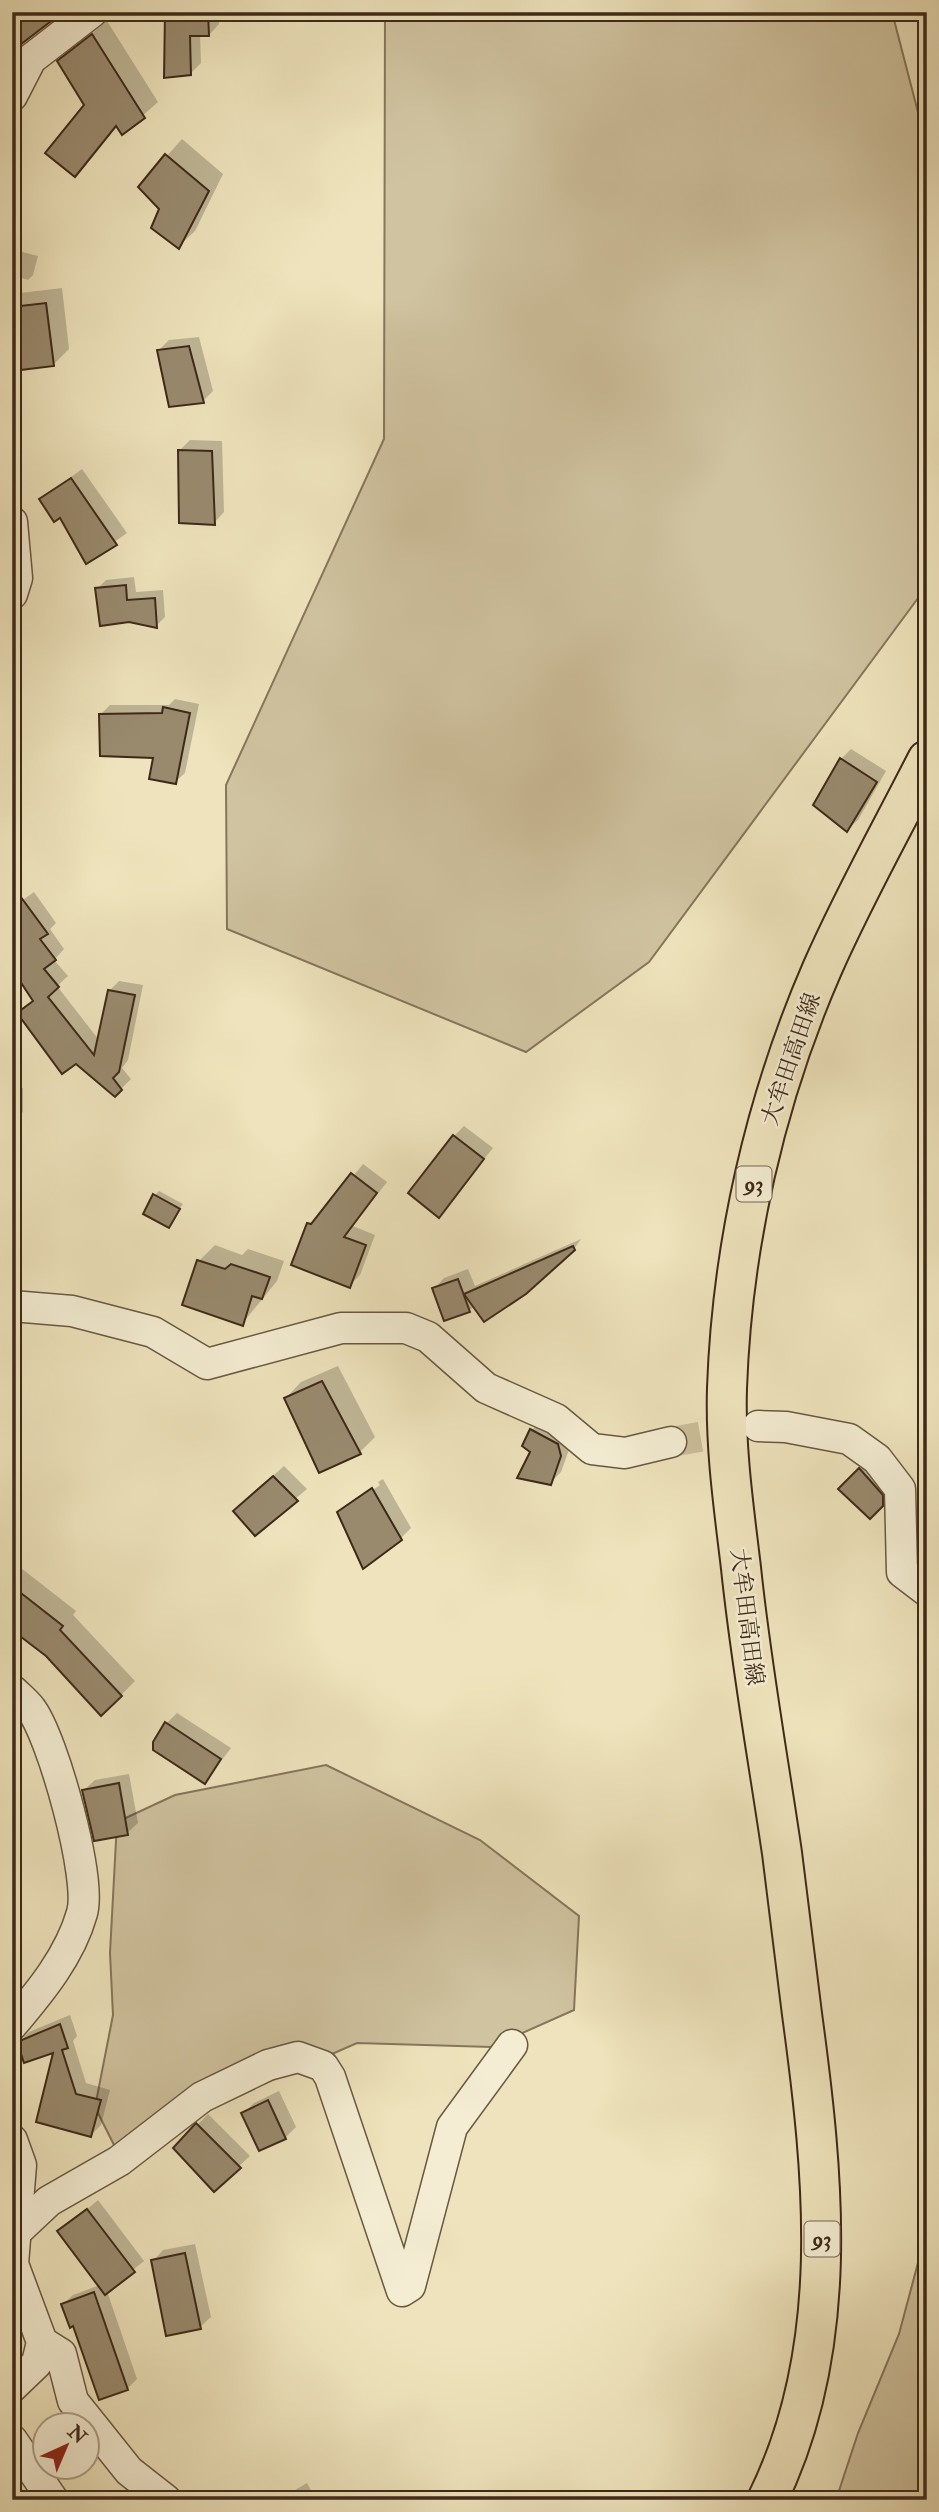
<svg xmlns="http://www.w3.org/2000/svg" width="939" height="2512" viewBox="0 0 939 2512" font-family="'IM FELL Double Pica','Noto Serif JP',serif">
<rect width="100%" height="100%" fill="#eee3bc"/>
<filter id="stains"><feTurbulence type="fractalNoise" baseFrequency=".00286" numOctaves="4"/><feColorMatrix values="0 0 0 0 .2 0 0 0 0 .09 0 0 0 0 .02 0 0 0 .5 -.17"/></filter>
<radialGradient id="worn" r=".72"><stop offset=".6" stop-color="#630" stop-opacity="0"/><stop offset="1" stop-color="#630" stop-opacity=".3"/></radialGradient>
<g fill="#d0c3a0" stroke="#86765c" stroke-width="2">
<polygon points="385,12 892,12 927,147 927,586 649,962 526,1052 227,929 226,785 384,439"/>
<polygon points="326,1765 480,1840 579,1916 574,2010 491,2047 357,2043 197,2113 120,2157 95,2107 113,2015 110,1953 117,1822 175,1795"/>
<polygon points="927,2229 927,2500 836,2500 858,2433 899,2334"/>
</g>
<g fill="#0003">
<polygon points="15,12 60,12 27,38 12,57 22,21"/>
<polygon points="167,12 218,12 219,24 209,35 200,34 201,63 190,74"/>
<polygon points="107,21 158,102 123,133 118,125 75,175 86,105 59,61"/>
<polygon points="182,139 223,174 195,231 179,246 161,208 140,186"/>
<polygon points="15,250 38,256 33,275 28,280 12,275 12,253"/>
<polygon points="62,288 69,349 53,365 12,369 12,294"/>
<polygon points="199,337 213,391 203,401 159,350 169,340"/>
<polygon points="190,440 222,441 224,512 214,523 179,451"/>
<polygon points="82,469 127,533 86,562 61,515 41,499"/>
<polygon points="134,577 136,592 163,590 165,617 156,626 97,589 106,580"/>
<polygon points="175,699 199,704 185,773 175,782 155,756 100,715 110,705 169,705"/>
<polygon points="851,749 886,771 858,820 847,830 841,759"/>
<polygon points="34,892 56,923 50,929 64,949 54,960 68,976 57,986 99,1040 110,990 119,981 143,985 128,1060 122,1068 131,1079 115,1095 29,1004 34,1000 12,908"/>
<polygon points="12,1087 23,1088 23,1112 18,1117 12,1117"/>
<polygon points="464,1126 493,1148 439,1215 454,1136"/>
<polygon points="363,1164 387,1182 353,1226 375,1235 360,1275 350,1285 309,1224 322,1214"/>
<polygon points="159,1191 183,1204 168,1226 155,1195"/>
<polygon points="581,1239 574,1249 469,1310 434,1289 444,1278 468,1269 475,1286"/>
<polygon points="215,1245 242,1255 248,1249 284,1261 277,1281 242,1324 199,1261"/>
<polygon points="338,1366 375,1437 360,1452 286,1398 301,1382"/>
<polygon points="542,1419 571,1444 561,1472 550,1483 532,1452 524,1445 532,1430"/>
<polygon points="870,1459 893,1494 870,1517 841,1489"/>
<polygon points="284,1466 307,1489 255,1533 246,1500"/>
<polygon points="383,1479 411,1528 401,1538 339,1513 380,1485 378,1482"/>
<polygon points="12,1561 76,1611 73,1615 135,1681 121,1695 47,1655 12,1627"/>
<polygon points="177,1713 231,1748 205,1782 167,1723"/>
<polygon points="129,1774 138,1823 127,1833 84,1790 95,1780"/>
<polygon points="70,2015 77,2036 73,2041 86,2083 110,2090 101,2125 91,2135 56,2051 19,2042 29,2032"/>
<polygon points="279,2091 296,2127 285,2138 244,2113 254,2103"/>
<polygon points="208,2114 250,2156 214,2189 175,2148"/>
<polygon points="98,2200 144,2261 107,2291 137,2379 127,2389 74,2324 63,2304 73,2295 100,2285 60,2232"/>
<polygon points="195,2244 211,2317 200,2327 153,2261 163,2250"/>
<polygon points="307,2483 316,2500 278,2500"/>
</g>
<g fill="#998a6e" stroke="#3d2919" stroke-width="2">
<polygon points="27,12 63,12 20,45 12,57 12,28 29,15"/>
<polygon points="165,12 208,12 209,36 190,36 191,75 164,78"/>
<polygon points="92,34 145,118 122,135 116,126 75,177 45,153 84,105 57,61"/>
<polygon points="165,154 209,191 179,249 151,228 159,209 138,187"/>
<polygon points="46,303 54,366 12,371 12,307"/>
<polygon points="189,346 204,403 169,407 157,350"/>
<polygon points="178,450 212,451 215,525 179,523"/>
<polygon points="71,478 117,545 86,564 60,518 54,522 39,499"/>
<polygon points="126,585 127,600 155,598 157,628 129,622 100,626 95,588"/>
<polygon points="163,707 190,713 176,784 149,779 153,758 100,756 99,714 162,713"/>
<polygon points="840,758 877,782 847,832 813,805"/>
<polygon points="12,885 48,934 40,939 56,960 44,969 59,987 48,997 94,1055 108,990 135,995 119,1072 113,1078 122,1090 115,1097 76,1064 62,1074 17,1013 33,1001 12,969"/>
<polygon points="453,1135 484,1159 439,1218 408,1193"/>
<polygon points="351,1173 377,1193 344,1237 366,1245 350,1288 291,1265 307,1223 311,1224"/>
<polygon points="153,1194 180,1209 169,1228 143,1214"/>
<polygon points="573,1246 575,1250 526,1294 484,1322 464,1294"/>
<polygon points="197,1260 225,1269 231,1264 270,1277 262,1299 252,1296 243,1326 182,1305"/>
<polygon points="458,1279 470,1312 444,1321 432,1288"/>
<polygon points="322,1381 361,1454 319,1473 284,1398"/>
<polygon points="530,1429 558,1444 561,1456 551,1485 517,1478 530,1452 522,1446"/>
<polygon points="859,1468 883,1495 883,1506 870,1519 838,1489"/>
<polygon points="273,1476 298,1501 255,1536 233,1511"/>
<polygon points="372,1488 402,1540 363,1569 337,1512"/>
<polygon points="12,1586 63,1626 60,1630 122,1696 101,1716 46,1656 12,1630"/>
<polygon points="165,1722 221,1759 205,1784 153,1750 153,1742"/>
<polygon points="119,1783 128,1835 94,1841 82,1790"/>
<polygon points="60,2024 68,2048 62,2050 76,2094 101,2100 91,2137 36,2122 53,2053 24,2063 17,2042"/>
<polygon points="268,2100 286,2139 259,2151 241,2113"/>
<polygon points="196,2123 241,2168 214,2192 173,2148"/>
<polygon points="87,2209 135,2272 105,2295 57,2231"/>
<polygon points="185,2253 201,2329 166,2336 151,2260"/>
<polygon points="94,2292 128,2390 99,2400 73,2326 70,2328 61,2304"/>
</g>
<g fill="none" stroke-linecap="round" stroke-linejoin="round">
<polyline stroke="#cbbe9b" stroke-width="30" stroke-dasharray="30 15" stroke-linecap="butt" points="671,1442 748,1428"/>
<g stroke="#695842" stroke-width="33">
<g id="minor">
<polyline points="12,96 31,59 92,12"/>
<polyline points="12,522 17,578 12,594"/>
<polyline points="12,1306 72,1311 153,1332 207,1364 341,1328 406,1328 428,1337 486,1388 556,1419 592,1449 625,1453 671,1442"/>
<polyline points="758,1426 786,1427 849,1439 877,1459 900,1489 902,1572 927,1591"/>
<path d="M12,1690C18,1696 26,1702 31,1709C53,1738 92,1879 82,1913C70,1956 40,1992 12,2025"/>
<polyline points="12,2140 21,2165 13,2264 42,2342 37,2363 12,2387"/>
<polyline points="16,2232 49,2201 119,2161 202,2097 268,2065 298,2057 323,2066 330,2077 402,2291 410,2286 452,2127 512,2045"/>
<polyline points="42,2342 61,2354 73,2401 129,2471 166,2500"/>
<polyline points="12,2440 53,2500"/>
</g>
</g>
<g stroke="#3d2919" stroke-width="42">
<path id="primary" d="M767,2500C842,2348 824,2176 802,2014C795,1960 789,1907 782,1853C768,1758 751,1664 741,1568C734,1509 725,1448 727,1388C732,1246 765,1100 822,969C853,898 892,829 927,760"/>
</g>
<use href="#minor" stroke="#f4edd3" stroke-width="30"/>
<use href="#primary" stroke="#eee3bc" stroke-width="38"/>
</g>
<g text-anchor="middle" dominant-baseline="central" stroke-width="5" stroke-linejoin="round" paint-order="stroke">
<g fill="#f4edd3" stroke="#746451" stroke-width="2">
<rect x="736.5" y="1166.5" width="35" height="35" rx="5"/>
<rect x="804.5" y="2221.5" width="35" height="35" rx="5"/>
</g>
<g font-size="21" font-weight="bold" fill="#3d2919">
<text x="754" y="1184">93</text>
<text x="822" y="2239">93</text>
</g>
<g font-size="23" fill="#3d2919" stroke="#f4edd3">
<text transform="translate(791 1059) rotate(-71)">大牟田高田線</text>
<text transform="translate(747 1617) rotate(83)">大牟田高田線</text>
</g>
</g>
<rect width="939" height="2512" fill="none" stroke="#eee3bc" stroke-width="42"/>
<rect x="14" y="14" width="911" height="2484" fill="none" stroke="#3d2919" stroke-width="3.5"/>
<rect x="21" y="21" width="897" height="2470" fill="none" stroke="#3d2919" stroke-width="2"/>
<g transform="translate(66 2446) rotate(44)"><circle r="33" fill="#f4edd3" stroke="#ab9f89" stroke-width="2"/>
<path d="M0-5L12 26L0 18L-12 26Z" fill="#8f2418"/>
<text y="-10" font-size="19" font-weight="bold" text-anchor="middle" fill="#3d2919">N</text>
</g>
<rect width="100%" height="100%" filter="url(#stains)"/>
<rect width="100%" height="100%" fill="url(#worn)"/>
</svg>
